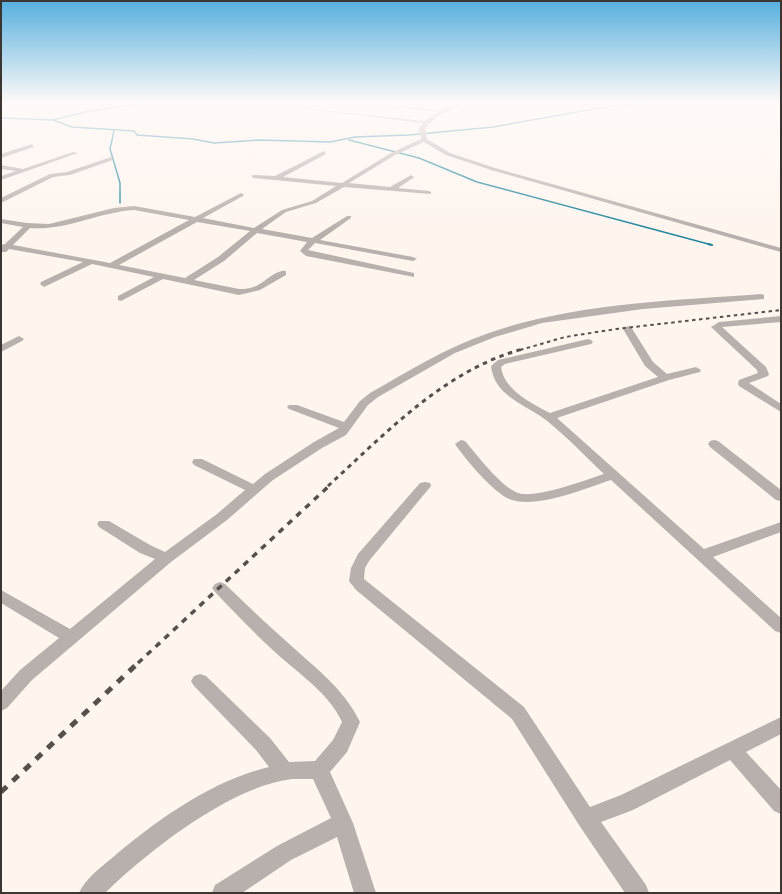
<svg xmlns="http://www.w3.org/2000/svg" width="782" height="894" viewBox="0 0 782 894" font-family="'DejaVu Sans',sans-serif">
<rect width="100%" height="100%" fill="#fef5ef"/>
<g fill="none" stroke-linecap="round" stroke-linejoin="round">
<g stroke="#22869f" stroke-width="1.5">
<polyline points="1,118 53,120 72,127 134,131 137,135 193,139 214,143 259,140 330,142 355,137 409,135 493,127 611,106 651,103"/>
<polyline points="53,120 85,112 142,103"/>
<polyline points="114,131 110,149 120,183 120,203"/>
<polyline points="349,140 419,158 477,182 712,245"/>
</g>
<polyline stroke="#22869f" stroke-width="2" points="708,244 712,245"/>
<g fill="#b8b0ad" fill-rule="evenodd">
<path d="M252,103L425,121L438,112L358,103L442,110L459,103H465L436,117L425,128L427,139L450,153L495,168L781,248V252L491,170L446,155L424,142L395,155L349,183L390,187L411,175L414,177L413,178L398,188L429,191L431,192V194L344,187L316,203L286,212L262,229L312,238L347,216H351V218L320,240L413,257L417,259L413,261L315,243L308,250L414,273V277L306,256L300,251L307,242L257,233L224,261L194,280L239,289C246,289 252,288 258,285C266,281 277,269 286,271V275L260,290L239,295L163,279L121,301L118,300V296L154,277L92,264L44,287L40,284L41,282L83,262L9,249L6,252H1V245L5,244L23,227L1,223V219L27,223L49,224L114,208L134,206L195,217L241,193L244,195L243,196L203,218L254,228L282,210L312,201L336,186L254,178L252,177V175L275,176L324,151L326,154L283,177L342,183L391,153L421,139L419,128L423,123ZM134,210L189,220L110,263L13,245L30,228C66,231 99,212 134,210ZM197,222L250,231L218,257L185,278L119,265Z"/>
<polygon points="32,144 34,147 1,158 1,154"/>
<polygon points="73,152 78,153 1,180 1,176 16,171 1,169 1,165 23,169"/>
<polygon points="111,157 113,160 70,175 53,177 1,203 1,198 50,174 67,172"/>
<path d="M761,294L764,295V299L643,309L542,323L495,337L455,353L378,397L368,405L346,435L322,448L273,480L227,520L171,562L32,680L7,708L1,711V691L20,670L59,638L1,603V590L70,629L155,559L140,553L99,527L97,524L99,521H109L150,545L165,552L217,514L245,490L194,465L192,462L194,459H202L253,484L265,474L314,442L339,428L289,409L287,407L289,405H297L344,422L360,401L370,393C409,371 447,347 489,333C575,303 670,301 761,294Z"/>
<polygon points="781,316 781,322 722,327 766,367 769,374 768,376 749,383 781,404 781,412 739,386 738,384 739,380 758,373 757,370 711,327 719,322"/>
<path d="M628,326L631,327L653,362L667,374L696,367L701,370L700,372L669,380L557,418L704,549L781,522V532L713,557L781,618V633L775,631L611,480C586,488 535,510 509,499C492,491 466,460 455,444L461,440L465,441C478,456 500,486 518,493C535,499 586,480 604,474C585,456 566,436 546,420C525,404 494,396 491,366L498,360L588,339L591,340L593,342L591,344L505,364L501,367C504,390 531,403 550,413L658,377L645,366L623,329Z"/>
<polygon points="19,336 24,339 22,341 1,352 1,345"/>
<polygon points="714,440 718,441 781,490 781,501 776,500 710,447 708,444 710,441"/>
<polygon points="425,482 430,483 431,486 369,561 365,568 364,579 524,707 590,807 621,795 781,717 781,734 746,752 781,790 781,814 774,811 730,760 633,810 601,822 646,885 649,893 625,893 579,825 512,719 356,590 349,581 351,568 358,554 420,483"/>
<path d="M220,582L225,584C245,603 265,623 286,641C314,667 343,687 360,722L347,752L330,772L353,823L376,893H354L337,837L291,860L242,893H212L215,885L277,846L331,818L313,779C306,779 299,779 292,779C231,786 148,851 105,893H79C85,879 100,868 112,858C157,820 211,781 269,767L256,750L194,686L191,681L194,676L200,674L206,676L270,738L289,762L315,761L333,740L342,722C329,693 299,674 276,653C255,634 235,613 215,592L212,588L215,584Z"/>
</g>
<polyline stroke="#56504c" stroke-width="2" stroke-dasharray="3.5 3.5" stroke-linecap="butt" points="520,350 565,337 616,329 781,310"/>
<path stroke="#56504c" stroke-width="3" stroke-dasharray="4.5 4.5" stroke-linecap="butt" d="M328,486C387,432 445,370 523,349"/>
<polyline stroke="#56504c" stroke-width="3.5" stroke-dasharray="6 6" stroke-linecap="butt" points="138,663 330,485"/>
<polyline stroke="#56504c" stroke-width="5" stroke-dasharray="8 8" stroke-linecap="butt" points="1,792 139,662"/>
</g>
<linearGradient id="sky" x2="0" y2="1"><stop stop-color="#55afde"/><stop offset="0.45" stop-color="#fffaf8"/><stop offset="1" stop-color="#fffaf8" stop-opacity="0"/></linearGradient>
<rect width="782" height="228" fill="url(#sky)"/>
<rect width="782" height="894" fill="none" stroke="#3b3632" stroke-width="4"/>
</svg>
